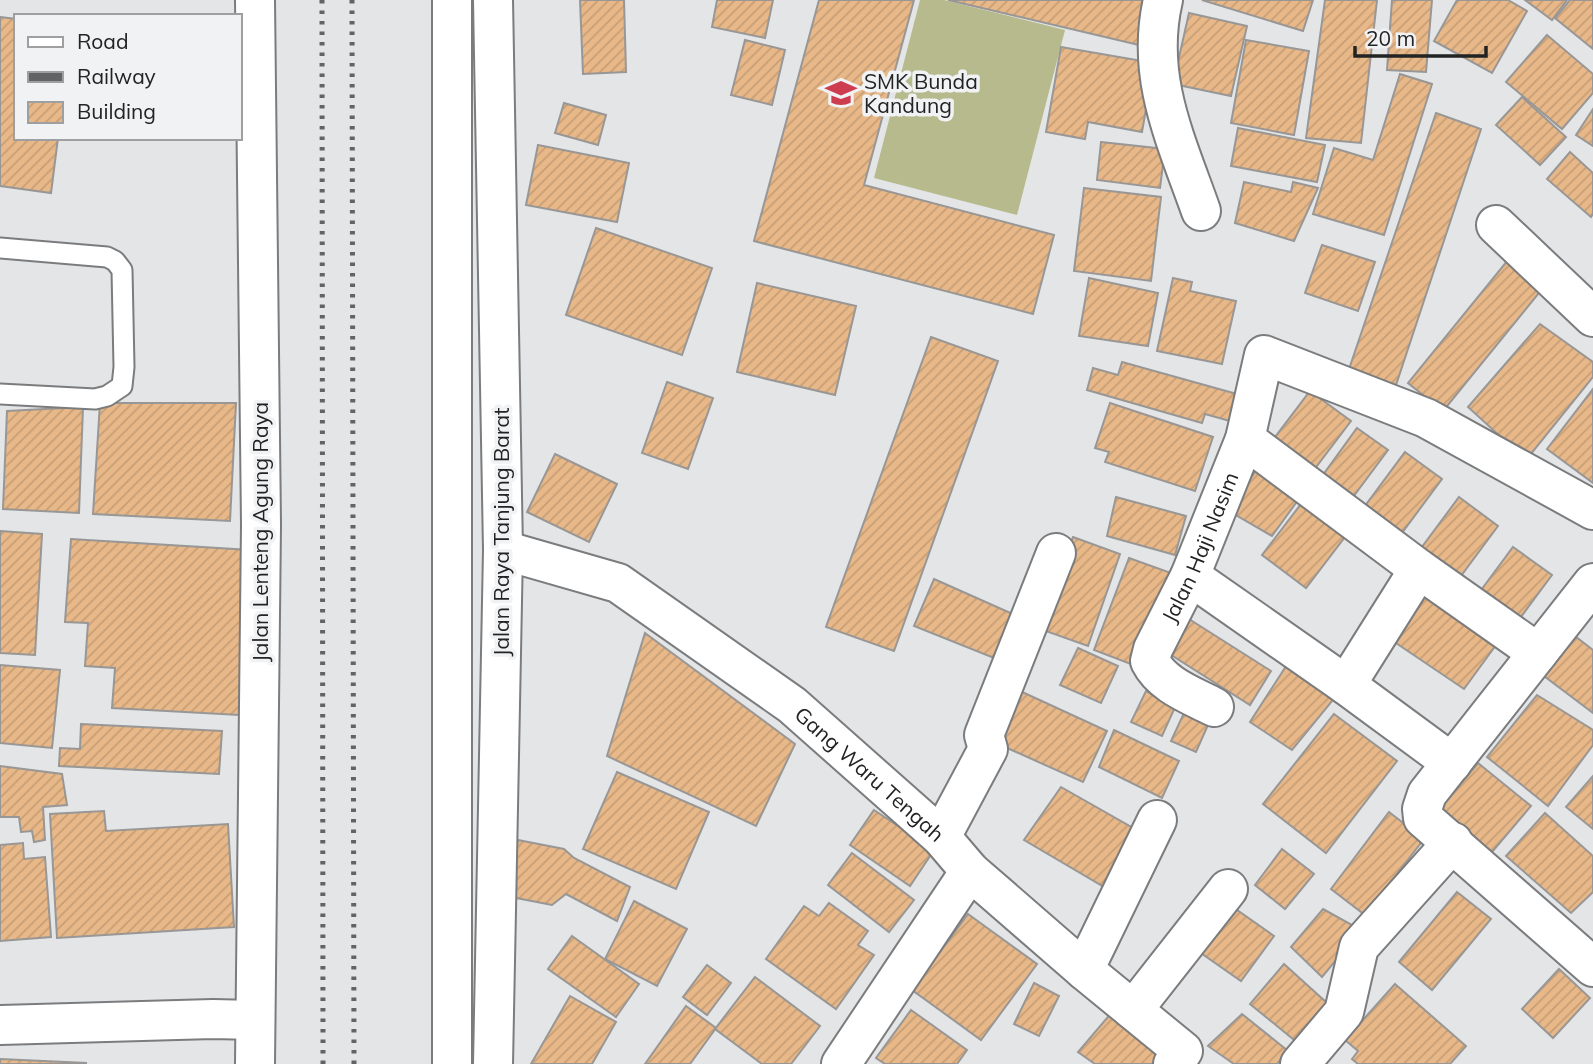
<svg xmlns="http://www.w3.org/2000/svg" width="1593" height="1064" viewBox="0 0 1593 1064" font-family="Mulish,sans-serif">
<defs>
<pattern id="building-hatch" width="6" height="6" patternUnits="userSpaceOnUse" patternTransform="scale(1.75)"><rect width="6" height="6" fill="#e8b889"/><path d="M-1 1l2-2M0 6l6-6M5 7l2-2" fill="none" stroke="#c79e76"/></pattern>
</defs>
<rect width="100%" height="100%" fill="#e3e5e7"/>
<polygon fill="#b7ba8d" points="920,0 944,0 1065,30 1017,215 874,178"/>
<g fill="url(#building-hatch)" stroke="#999795" stroke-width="2">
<polygon points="580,0 624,0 626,72 583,74"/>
<polygon points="717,0 773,0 765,38 712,27"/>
<polygon points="819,0 914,0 864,185 1054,235 1033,314 754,241"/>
<polygon points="948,0 1147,0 1139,45"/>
<polygon points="1202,0 1313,0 1303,31"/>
<polygon points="1325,0 1377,0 1361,143 1306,138"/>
<polygon points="1392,0 1432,0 1426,72 1387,70"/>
<polygon points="1457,0 1508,0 1527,11 1492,73 1434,41"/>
<polygon points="1525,0 1567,0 1552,20"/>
<polygon points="1570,0 1593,0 1593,49 1555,18"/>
<polygon points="1189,13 1247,26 1231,96 1173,84"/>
<polygon points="0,17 16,19 16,138 58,138 51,193 0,186"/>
<polygon points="1547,35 1593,74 1593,93 1562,129 1506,82"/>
<polygon points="745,40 785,50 772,105 731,95"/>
<polygon points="1246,40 1309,51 1294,135 1231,123"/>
<polygon points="1061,47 1154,63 1142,132 1088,122 1085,139 1046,132"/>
<polygon points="1400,74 1432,84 1384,235 1313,214 1334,148 1373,160"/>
<polygon points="1522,97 1566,137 1540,165 1496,125"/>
<polygon points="564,103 606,115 598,145 555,133"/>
<polygon points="1593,109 1593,146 1576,135"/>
<polygon points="1436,113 1481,129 1395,388 1347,375"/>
<polygon points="1238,128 1325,145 1317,182 1231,166"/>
<polygon points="1101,142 1165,149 1160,188 1097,180"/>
<polygon points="538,145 629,163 617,222 526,205"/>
<polygon points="1570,152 1593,173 1593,214 1591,217 1547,179"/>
<polygon points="1244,182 1291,192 1293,182 1318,188 1294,241 1235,223"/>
<polygon points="1084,188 1161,197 1151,281 1074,271"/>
<polygon points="596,228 712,268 682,355 566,315"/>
<polygon points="1322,245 1375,262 1358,311 1305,293"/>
<polygon points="1512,255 1547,283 1443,411 1408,383"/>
<polygon points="1089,278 1158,293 1148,346 1079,336"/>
<polygon points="1173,278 1192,282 1190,291 1236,301 1222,364 1157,351"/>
<polygon points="757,283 856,306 835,395 737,372"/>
<polygon points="1540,324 1593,362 1593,377 1526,460 1468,407"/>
<polygon points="931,337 998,361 894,651 826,627"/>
<polygon points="1122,362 1244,396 1237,423 1205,414 1202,423 1087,390 1093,368 1118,375"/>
<polygon points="667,382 713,398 688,469 642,453"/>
<polygon points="1593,389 1593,483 1547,449"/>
<polygon points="1310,391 1351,421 1307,479 1266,449"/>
<polygon points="100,403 236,403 230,521 93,514"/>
<polygon points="1110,403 1213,437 1195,491 1105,462 1109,452 1095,448"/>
<polygon points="83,407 79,513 3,509 7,411"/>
<polygon points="1357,428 1388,450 1350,501 1320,479"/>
<polygon points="1405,452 1442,479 1393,545 1356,518"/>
<polygon points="555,454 617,484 589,542 527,512"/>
<polygon points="1261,464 1301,496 1272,536 1227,510"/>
<polygon points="1116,497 1186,516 1175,555 1107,536"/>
<polygon points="1459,497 1498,526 1452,588 1413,559"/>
<polygon points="1304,500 1348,533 1306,588 1262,555"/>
<polygon points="0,531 42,534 35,655 0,653"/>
<polygon points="1073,537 1120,554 1088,646 1040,629"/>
<polygon points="71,539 250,550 239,715 112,708 115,668 85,666 88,623 65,622"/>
<polygon points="1513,547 1552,575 1512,629 1473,601"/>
<polygon points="1129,558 1171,573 1136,666 1094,650"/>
<polygon points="934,579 1015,615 994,658 914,626"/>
<polygon points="1420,590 1496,645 1464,689 1390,639"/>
<polygon points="1189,619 1271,671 1250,705 1168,653"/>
<polygon points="645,633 795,744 756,826 607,756"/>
<polygon points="1571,633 1593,650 1593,713 1540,673"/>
<polygon points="1078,648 1118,666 1101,703 1060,685"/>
<polygon points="1290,660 1337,695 1292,750 1250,722"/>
<polygon points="0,665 60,670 52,748 0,743"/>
<polygon points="1020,691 1107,731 1083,782 996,743"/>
<polygon points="1146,691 1176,705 1162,736 1131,722"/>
<polygon points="1537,695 1593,730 1593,745 1548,806 1487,757"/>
<polygon points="1184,713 1208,725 1196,752 1171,741"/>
<polygon points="1334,714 1397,761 1326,853 1263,804"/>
<polygon points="81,724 222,731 219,774 59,766 60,748 80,749"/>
<polygon points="1114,730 1179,761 1162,798 1099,767"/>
<polygon points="1478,763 1531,806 1492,852 1440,808"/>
<polygon points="0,766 62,774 67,805 43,807 45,840 34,842 32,831 21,832 19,817 0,817"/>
<polygon points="617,772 709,812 676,889 583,849"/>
<polygon points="1593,776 1593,829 1566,807"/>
<polygon points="1061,787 1140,832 1111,891 1024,840"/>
<polygon points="874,810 934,850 910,886 850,845"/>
<polygon points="104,811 106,831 228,824 234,927 57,938 50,814"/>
<polygon points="1389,812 1424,839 1365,915 1331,889"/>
<polygon points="1545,813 1593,856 1593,892 1571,913 1506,856"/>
<polygon points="518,840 564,849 574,858 630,887 617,921 566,894 552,905 506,896"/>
<polygon points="23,843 24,859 45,857 51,937 0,941 0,845"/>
<polygon points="1282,849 1314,874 1285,909 1255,885"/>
<polygon points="852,853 914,900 889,932 828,885"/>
<polygon points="1457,892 1491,919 1432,990 1399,962"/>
<polygon points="634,901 687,929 657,986 605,959"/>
<polygon points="829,903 868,931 858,945 874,955 836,1009 766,959 804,906 819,916"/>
<polygon points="1230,905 1274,936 1241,981 1198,951"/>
<polygon points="1323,909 1361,930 1322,977 1291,947"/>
<polygon points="968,914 1037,964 981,1040 912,990"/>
<polygon points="572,936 639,984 616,1017 548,969"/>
<polygon points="1284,964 1327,1003 1299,1044 1250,1004"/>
<polygon points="707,965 731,983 707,1015 683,997"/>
<polygon points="1559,969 1590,998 1553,1038 1522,1009"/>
<polygon points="755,977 820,1026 791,1064 762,1064 715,1029"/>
<polygon points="1034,983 1059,996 1039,1036 1014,1024"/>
<polygon points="1395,984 1466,1046 1450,1064 1358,1064 1352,1059 1358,1051 1345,1040"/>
<polygon points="570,996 616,1022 592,1064 531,1064"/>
<polygon points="686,1006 716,1028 690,1064 645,1064"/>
<polygon points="911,1010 967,1050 957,1064 885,1064 876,1058"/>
<polygon points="1113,1011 1169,1046 1155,1064 1095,1064 1078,1052"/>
<polygon points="1242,1014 1288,1051 1277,1064 1234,1064 1208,1046"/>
<polygon points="0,1059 86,1063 86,1064 0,1064"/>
</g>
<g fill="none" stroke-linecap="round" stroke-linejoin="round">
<g stroke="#7b7c7e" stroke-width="23">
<polyline id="service" points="0,248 107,257 115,261 122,270 124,367 122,386 107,396 95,399 0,394"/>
</g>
<g stroke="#7b7c7e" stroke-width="42">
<g id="minor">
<path d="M1163,0C1145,77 1176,140 1201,211"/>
<polyline points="1496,225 1593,317"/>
<polyline points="1245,439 1419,569 1538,653"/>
<path id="s1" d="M503,550L618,583L792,705L941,837L970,871L1084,970L1183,1051L1173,1064"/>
<polyline points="1190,576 1346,685 1452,763"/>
<polyline points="1593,583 1427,794 1422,809 1423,818 1593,967"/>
<polyline points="1346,685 1419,569"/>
<path id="s2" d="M1214,707C1191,695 1162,685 1150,661L1153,649L1190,576L1245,439L1264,355L1426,418L1593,510"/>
<polyline points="941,837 988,749 984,735 1056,553"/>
<polyline points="1084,970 1157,820"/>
<polyline points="1133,1010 1228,889"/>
<polyline points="0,1025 213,1019 255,1020"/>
<polyline points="841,1064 970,871"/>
<polyline points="1300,1064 1344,1012 1359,947 1453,842"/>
</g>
</g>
<g stroke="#7b7c7e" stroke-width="42">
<g id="primary">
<polyline points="255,0 261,525 255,1064"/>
<polyline points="452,0 452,1064"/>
<polyline points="493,1064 503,550 493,0"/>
</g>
</g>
<use href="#service" stroke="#fff" stroke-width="19"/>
<use href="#minor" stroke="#fff" stroke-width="38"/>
<use href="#primary" stroke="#fff" stroke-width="38"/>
<g stroke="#626364" stroke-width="5" stroke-dasharray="3.5 7" stroke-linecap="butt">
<polyline points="322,0 323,1064"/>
<polyline points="352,0 354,1064"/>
</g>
</g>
<defs>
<g id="school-bare" transform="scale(2.415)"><path d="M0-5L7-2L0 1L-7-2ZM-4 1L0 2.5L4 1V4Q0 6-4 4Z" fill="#cd3d4f" stroke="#f1f2f4" stroke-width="2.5" paint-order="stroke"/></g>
</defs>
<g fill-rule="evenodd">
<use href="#school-bare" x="841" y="93"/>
</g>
<g text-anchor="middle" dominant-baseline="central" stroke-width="7" stroke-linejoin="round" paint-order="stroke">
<g font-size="21" fill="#222323" stroke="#f1f2f4" text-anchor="start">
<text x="864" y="81">SMK Bunda<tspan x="864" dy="24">Kandung</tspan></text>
</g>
<g font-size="21" fill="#222323" stroke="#f1f2f4">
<text transform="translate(260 532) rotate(-90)">Jalan Lenteng Agung Raya</text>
<text transform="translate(501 532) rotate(-90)">Jalan Raya Tanjung Barat</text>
<text stroke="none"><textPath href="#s2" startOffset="205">Jalan Haji Nasim</textPath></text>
<text stroke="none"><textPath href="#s1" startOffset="436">Gang Waru Tengah</textPath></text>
</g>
</g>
<rect x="14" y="14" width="228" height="126" fill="#f1f2f4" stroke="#9e9fa0" stroke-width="2"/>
<rect x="28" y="37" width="35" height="10" fill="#ffffff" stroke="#9e9fa0" stroke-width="2"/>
<text x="77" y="49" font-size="21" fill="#222323">Road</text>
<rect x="28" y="72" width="35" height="10" fill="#626364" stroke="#9e9fa0" stroke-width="2"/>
<text x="77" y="84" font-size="21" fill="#222323">Railway</text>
<rect x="28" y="102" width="35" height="21" fill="url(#building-hatch)" stroke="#9e9fa0" stroke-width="2"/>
<text x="77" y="119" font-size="21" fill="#222323">Building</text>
<path d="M1355 46v10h131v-10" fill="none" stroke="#222323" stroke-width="3.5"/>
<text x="1366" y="46" font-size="21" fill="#222323" stroke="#f1f2f4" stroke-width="5" paint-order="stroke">20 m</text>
</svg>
